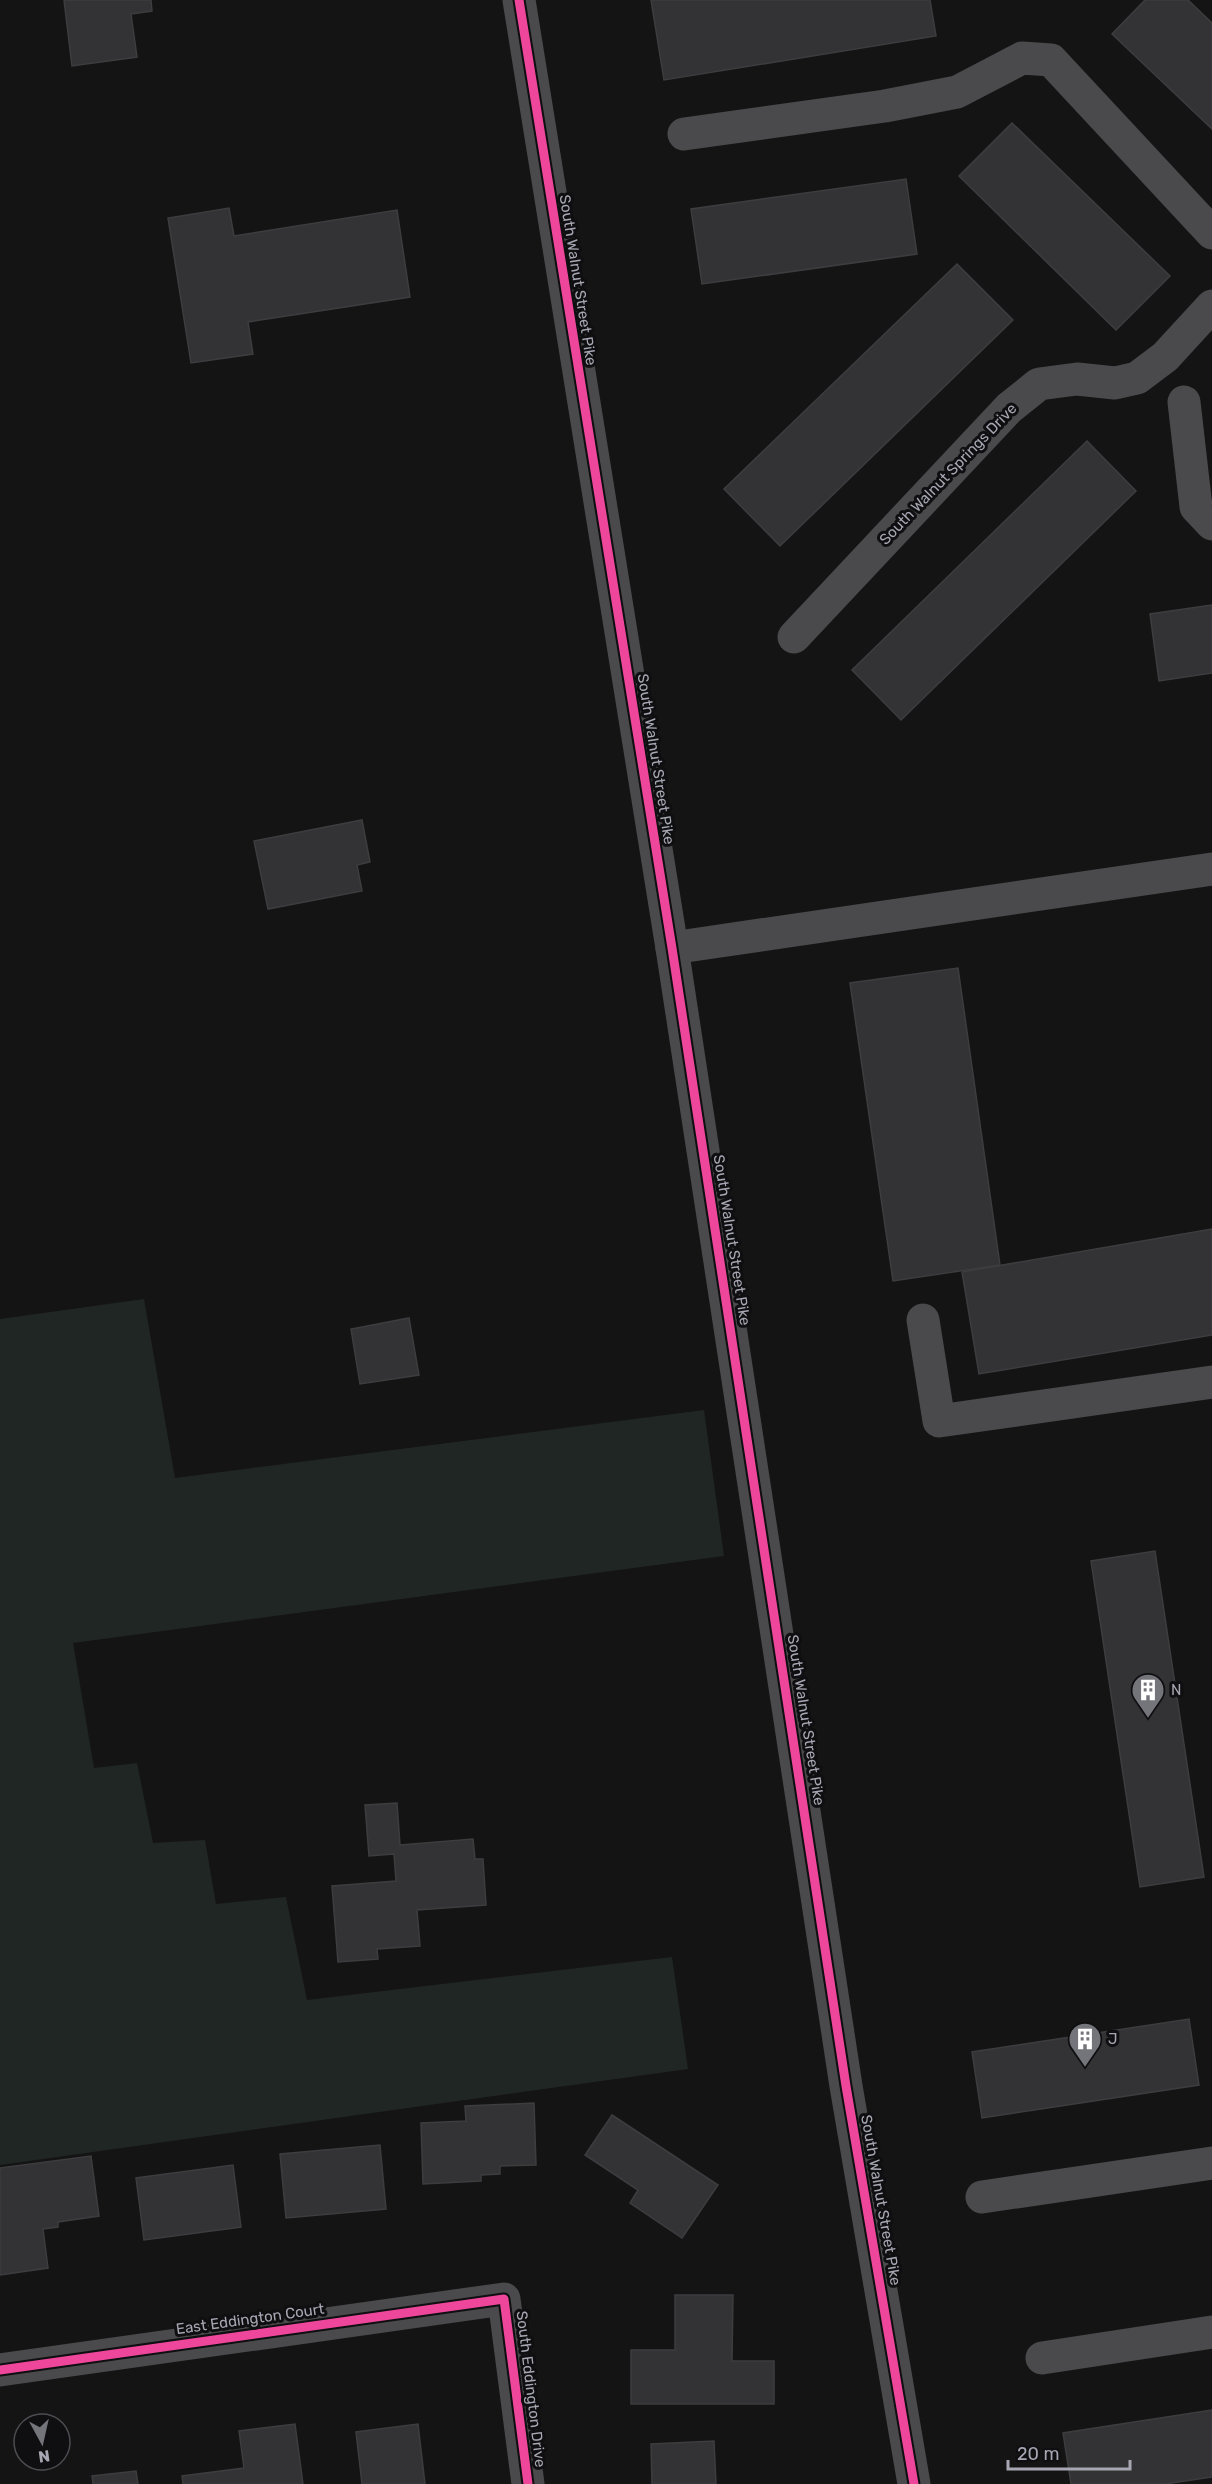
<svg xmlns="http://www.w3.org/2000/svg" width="1212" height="2484" viewBox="0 0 1212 2484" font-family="Rubik,sans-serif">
<rect width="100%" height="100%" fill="#141414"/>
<polygon fill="#202623" points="144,1299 175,1478 704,1410 724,1556 73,1643 94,1768 137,1763 153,1843 205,1840 216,1904 286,1897 307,2000 672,1957 688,2069 0,2165 0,1319"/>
<g fill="#333335" stroke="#3d3d40" stroke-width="1.5">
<polygon points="64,0 151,0 152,11 131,14 137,57 72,66"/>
<polygon points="651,0 930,0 936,36 664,80"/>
<polygon points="1145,0 1188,0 1212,23 1212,129 1112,34"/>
<polygon points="1012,123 1170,276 1116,330 959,176"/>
<polygon points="906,179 917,254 702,284 691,209"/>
<polygon points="229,208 234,236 397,210 410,297 248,322 253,354 191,363 168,218"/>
<polygon points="957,264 1013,320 780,546 724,489"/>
<polygon points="1087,441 1136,491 901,720 852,670"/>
<polygon points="1212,605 1212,673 1159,681 1150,614"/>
<polygon points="362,820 370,862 357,865 362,891 268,909 254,841"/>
<polygon points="958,968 1000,1265 893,1281 850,983"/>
<polygon points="1212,1229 1212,1335 979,1374 962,1272"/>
<polygon points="409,1318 419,1375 360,1384 351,1329"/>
<polygon points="1155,1551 1204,1877 1140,1887 1091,1561"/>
<polygon points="397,1803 400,1845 473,1839 475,1859 483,1859 486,1905 417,1910 420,1946 377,1949 378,1959 338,1962 332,1886 396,1881 394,1854 369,1856 365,1805"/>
<polygon points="1189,2019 1199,2085 982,2118 972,2052"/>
<polygon points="534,2103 536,2165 500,2166 500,2174 481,2175 481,2181 423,2184 421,2123 466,2121 465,2106"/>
<polygon points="612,2115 718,2185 682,2238 630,2203 638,2190 585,2155"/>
<polygon points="380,2145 386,2209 286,2218 280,2154"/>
<polygon points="91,2156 99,2216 58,2222 58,2227 43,2229 48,2268 0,2275 0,2168"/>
<polygon points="233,2165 241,2227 144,2240 136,2178"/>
<polygon points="675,2295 733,2295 732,2361 774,2361 774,2404 631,2404 631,2350 675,2350"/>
<polygon points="1212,2410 1212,2477 1165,2484 1071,2484 1063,2433"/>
<polygon points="295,2424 303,2484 183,2484 182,2476 244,2468 239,2431"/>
<polygon points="418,2424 425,2484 362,2484 356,2432"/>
<polygon points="714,2441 716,2484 652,2484 651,2444"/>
<polygon points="136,2471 138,2484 93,2484 92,2476"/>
</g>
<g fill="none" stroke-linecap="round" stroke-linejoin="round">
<g stroke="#4a4a4d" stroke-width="33">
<polyline points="519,0 672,948 846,2086 914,2484"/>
<polyline points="684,134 885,106 957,92 1022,58 1051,60 1212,233"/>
<polyline points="1184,402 1196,507 1212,524"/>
<polyline points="794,637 1009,408 1039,384 1077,379 1115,383 1137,378 1165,357 1212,306"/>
<polyline points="672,948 1212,869"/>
<polyline points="923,1320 939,1421 1212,1382"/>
<polyline points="982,2197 1212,2163"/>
<polyline points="1042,2358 1212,2332"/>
<polyline points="0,2370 504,2299 528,2484"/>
</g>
<g stroke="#0f0e10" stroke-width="13">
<g id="cycleway">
<polyline points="519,0 672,948 846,2086 914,2484"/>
<polyline points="0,2370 504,2299 528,2484"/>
</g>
</g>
<use href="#cycleway" stroke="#ed469a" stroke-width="9"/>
</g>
<defs>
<g id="building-pin" transform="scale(1.725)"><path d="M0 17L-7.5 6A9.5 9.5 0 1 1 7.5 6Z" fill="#74747b" stroke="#0f0e10"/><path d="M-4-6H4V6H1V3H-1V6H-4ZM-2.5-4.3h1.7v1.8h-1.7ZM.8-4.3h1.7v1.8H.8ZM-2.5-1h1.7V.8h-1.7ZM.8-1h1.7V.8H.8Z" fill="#fff"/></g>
</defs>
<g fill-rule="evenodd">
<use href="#building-pin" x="1148" y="1690"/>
<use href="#building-pin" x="1085" y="2039"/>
</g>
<g text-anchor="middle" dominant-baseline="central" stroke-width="6" stroke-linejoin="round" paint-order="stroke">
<g font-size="15" fill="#a7a7b3" stroke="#0f0e10">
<text transform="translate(578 280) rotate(81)">South Walnut Street Pike</text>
<text transform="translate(948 474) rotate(-46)">South Walnut Springs Drive</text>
<text transform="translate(656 759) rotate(81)">South Walnut Street Pike</text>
<text transform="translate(732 1240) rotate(81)">South Walnut Street Pike</text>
<text transform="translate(806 1720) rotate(81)">South Walnut Street Pike</text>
<text transform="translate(881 2200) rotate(80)">South Walnut Street Pike</text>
<text transform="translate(250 2319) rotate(-8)">East Eddington Court</text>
<text transform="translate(531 2389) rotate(83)">South Eddington Drive</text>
</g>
<g font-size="15" fill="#a7a7b3" stroke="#0f0e10" text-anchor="start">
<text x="1171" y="1690">N</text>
<text x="1108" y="2039">J</text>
</g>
</g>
<g transform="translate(42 2442) rotate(172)"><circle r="28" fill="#0f0e10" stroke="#4c4b51" stroke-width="1.5"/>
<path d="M0-4.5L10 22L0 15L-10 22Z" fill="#74747b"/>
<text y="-9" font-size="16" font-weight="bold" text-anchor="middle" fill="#a7a7b3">N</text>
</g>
<path d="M1008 2460v9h122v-9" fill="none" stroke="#a7a7b3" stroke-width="3"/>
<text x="1017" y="2460" font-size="18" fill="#a7a7b3" stroke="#0f0e10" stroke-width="4.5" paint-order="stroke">20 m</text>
</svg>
